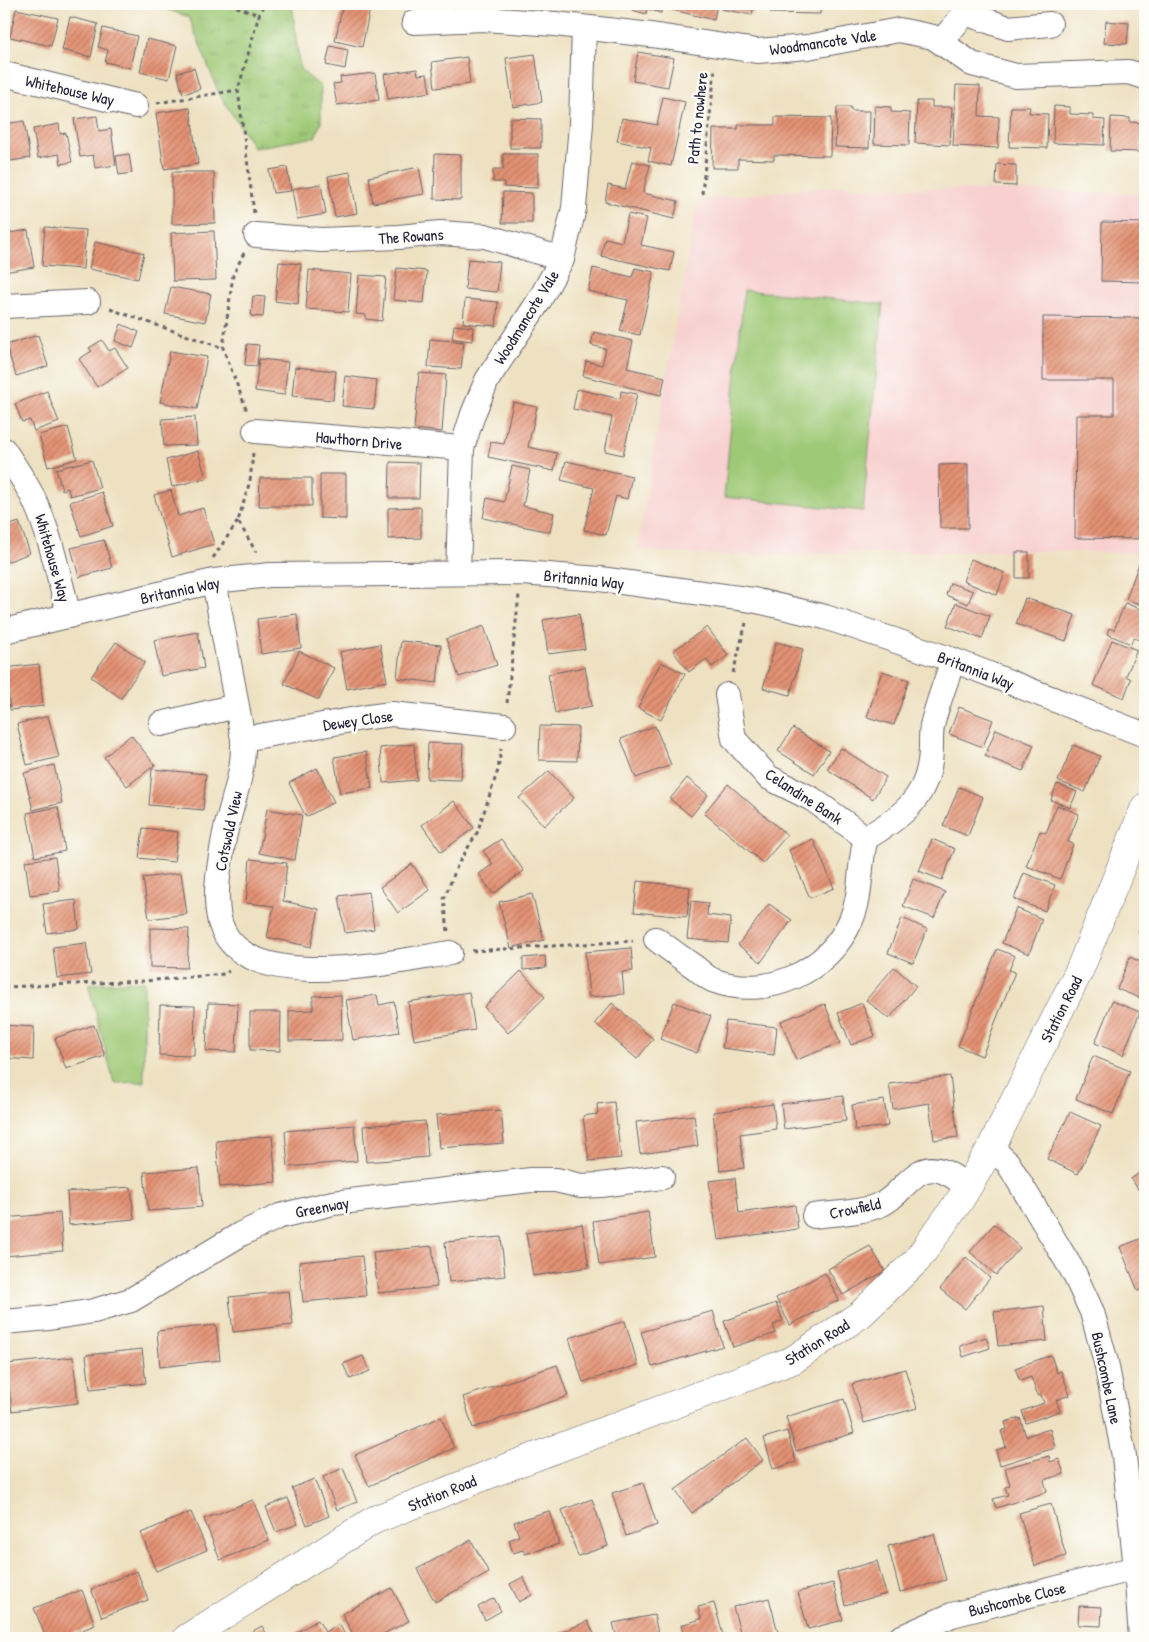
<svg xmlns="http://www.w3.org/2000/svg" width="1149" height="1642" viewBox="0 0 1149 1642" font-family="'Patrick Hand',sans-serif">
<defs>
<pattern id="park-tufts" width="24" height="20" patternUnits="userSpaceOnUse" patternTransform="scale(1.25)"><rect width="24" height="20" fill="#9ec976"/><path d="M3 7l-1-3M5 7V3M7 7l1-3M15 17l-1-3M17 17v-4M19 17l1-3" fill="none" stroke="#88ac67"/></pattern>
<pattern id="building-hatch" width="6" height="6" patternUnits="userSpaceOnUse" patternTransform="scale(1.25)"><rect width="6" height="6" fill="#e49273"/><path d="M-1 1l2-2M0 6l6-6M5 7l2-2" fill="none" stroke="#b87760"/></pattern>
</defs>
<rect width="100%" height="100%" fill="#fdfcf7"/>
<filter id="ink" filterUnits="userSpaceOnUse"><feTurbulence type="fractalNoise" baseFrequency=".02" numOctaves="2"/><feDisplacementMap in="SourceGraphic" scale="10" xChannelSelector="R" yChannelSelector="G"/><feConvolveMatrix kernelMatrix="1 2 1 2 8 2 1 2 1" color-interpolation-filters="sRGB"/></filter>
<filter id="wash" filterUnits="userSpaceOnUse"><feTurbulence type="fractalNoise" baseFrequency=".0096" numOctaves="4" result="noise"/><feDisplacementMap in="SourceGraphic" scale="20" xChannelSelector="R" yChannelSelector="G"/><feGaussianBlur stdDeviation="1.12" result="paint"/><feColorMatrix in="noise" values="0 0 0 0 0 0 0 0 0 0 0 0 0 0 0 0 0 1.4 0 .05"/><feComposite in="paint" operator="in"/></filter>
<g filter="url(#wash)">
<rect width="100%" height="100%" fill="#eee1c1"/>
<polygon fill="#f7d0cf" points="834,186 1145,194 1145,553 1042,551 706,555 637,550 697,200"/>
<g fill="#9ec976" stroke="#607658">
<polygon points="744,290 883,304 863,511 724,497"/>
<polygon points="144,981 144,1082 114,1083 88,984"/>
</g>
<polygon fill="url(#park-tufts)" stroke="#607658" points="150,4 292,4 300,69 321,87 321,123 315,137 254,148 219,94 189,17"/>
<g id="blocks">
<g fill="url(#building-hatch)">
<polygon points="343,4 371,4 362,47 335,41"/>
<polygon points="633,4 663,4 661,13 647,9 646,14 632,10"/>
<polygon points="671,4 717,4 714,20 669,9"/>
<polygon points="721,4 754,4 752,15 721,9"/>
<polygon points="772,4 821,4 820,14 771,13"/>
<polygon points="836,4 859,4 859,7 836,6"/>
<polygon points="16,9 58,18 51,46 10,37"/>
<polygon points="70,17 98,24 91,57 62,50"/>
<polygon points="1106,21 1129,23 1127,44 1104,43"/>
<polygon points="103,28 137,36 130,68 105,62 108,50 98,47"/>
<polygon points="147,39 177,46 169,79 140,72"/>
<polygon points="330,46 348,50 345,69 326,65"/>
<polygon points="638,52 674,58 668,87 633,81"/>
<polygon points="535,54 542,102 513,107 506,58"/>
<polygon points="467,57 470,84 435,88 432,62"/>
<polygon points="194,68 200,89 183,94 177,73"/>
<polygon points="417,69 418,75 427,74 430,92 388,99 384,74"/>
<polygon points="375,73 379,100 337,105 333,84 341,83 340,77"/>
<polygon points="956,85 980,86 979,116 999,117 998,148 953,146"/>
<polygon points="663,97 685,102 671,166 648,161 651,148 617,141 622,118 657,125"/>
<polygon points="917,101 932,101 932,107 952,107 950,145 915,143"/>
<polygon points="875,106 891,107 891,112 910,113 909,145 874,144"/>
<polygon points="1054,106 1070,107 1070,114 1093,115 1093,119 1105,120 1104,145 1053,143"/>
<polygon points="837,107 851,107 851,111 870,111 869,148 835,147"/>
<polygon points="1011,107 1030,107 1029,113 1048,114 1047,148 1009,147"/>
<polygon points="190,108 198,164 164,169 156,113"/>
<polygon points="97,116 99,131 111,129 116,165 95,168 93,155 80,157 74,119"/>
<polygon points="775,117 831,118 830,156 774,155 774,160 738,159 738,168 712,168 713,129 738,129 738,125 775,125"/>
<polygon points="1111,117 1130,118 1130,122 1142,123 1141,152 1110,151"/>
<polygon points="510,118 541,119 541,148 510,148"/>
<polygon points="24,121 30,158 4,162 4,124"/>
<polygon points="59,124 60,134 66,133 72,162 61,164 59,154 38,158 33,129"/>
<polygon points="129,154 132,173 119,175 116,156"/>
<polygon points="435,154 461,155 461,200 434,199"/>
<polygon points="503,154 538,154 538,188 504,187 504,182 493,182 493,169 503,169"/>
<polygon points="632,161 650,165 643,193 678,201 674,219 605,202 608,185 625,189"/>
<polygon points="997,164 1016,165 1016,186 996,185"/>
<polygon points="287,167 291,191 273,193 269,170"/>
<polygon points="419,167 424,194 373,203 369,177"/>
<polygon points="172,172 214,172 215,223 172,224"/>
<polygon points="350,172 357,213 335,217 328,176"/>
<polygon points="321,184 326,214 297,219 292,189"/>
<polygon points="503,192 532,193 532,223 502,223"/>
<polygon points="628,214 647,218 641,245 674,252 670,271 601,256 605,238 622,242"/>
<polygon points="1102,222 1145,223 1145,282 1101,281"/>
<polygon points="45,227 86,230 83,269 42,266"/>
<polygon points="28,230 34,267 4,272 4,234"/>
<polygon points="214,231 216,280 173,281 171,233"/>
<polygon points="95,242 144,253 138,279 89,269"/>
<polygon points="468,259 500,262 497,292 465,289"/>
<polygon points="279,262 301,264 298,304 275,301"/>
<polygon points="397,268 427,271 424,303 393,300"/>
<polygon points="593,268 632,277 635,268 654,272 640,335 620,331 628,300 588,291"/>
<polygon points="309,270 351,274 348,312 306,309"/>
<polygon points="359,275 386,277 382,321 366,319 366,315 356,314"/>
<polygon points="171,287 211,294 205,322 165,314"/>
<polygon points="253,296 265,297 263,317 251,316"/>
<polygon points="465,299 498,302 496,326 463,323"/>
<polygon points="1043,317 1145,318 1145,539 1075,538 1076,415 1114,415 1114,380 1043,380"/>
<polygon points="121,324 139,332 133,348 115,341"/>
<polygon points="454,325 473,327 472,341 452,339"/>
<polygon points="594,332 633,341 627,368 665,377 661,395 583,376 586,361 602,365 606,349 591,345"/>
<polygon points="38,335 48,366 16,376 6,345"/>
<polygon points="430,339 464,342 461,369 428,367"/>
<polygon points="102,340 109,351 115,348 128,368 97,387 79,359 92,351 89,348"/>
<polygon points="247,344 259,345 257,366 245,365"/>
<polygon points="170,351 207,357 197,409 160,402"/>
<polygon points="259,359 288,362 284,395 255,391"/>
<polygon points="295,367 336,371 333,400 292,396"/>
<polygon points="419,373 446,375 442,432 414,429"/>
<polygon points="345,376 377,380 374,409 342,406"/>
<polygon points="577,389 620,399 621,391 637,394 623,455 605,451 612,417 573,409"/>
<polygon points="47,391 59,422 34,431 30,420 22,422 15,404"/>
<polygon points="513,402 537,407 528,447 557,453 554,471 488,457 491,442 504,444"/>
<polygon points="195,417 197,445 164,446 162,419"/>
<polygon points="68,427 77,459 48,467 39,435"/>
<polygon points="198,451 206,478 172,487 166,460"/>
<polygon points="92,460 100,488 70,496 68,488 62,490 56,469"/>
<polygon points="566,461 632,476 627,499 616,496 606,535 584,530 594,488 561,480"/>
<polygon points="390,462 420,463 419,498 389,498"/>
<polygon points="968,464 968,528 940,528 939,465"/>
<polygon points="512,466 530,470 523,506 554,513 550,532 483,518 487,498 504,502"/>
<polygon points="320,474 346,474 346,519 320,518"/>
<polygon points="260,478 312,478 312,506 259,506"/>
<polygon points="171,490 178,516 203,508 214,544 172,557 154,495"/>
<polygon points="102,492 113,526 81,536 70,502"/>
<polygon points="421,507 421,538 388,539 388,508"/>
<polygon points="19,522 30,553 4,563 4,527"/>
<polygon points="104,540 112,568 79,577 71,548"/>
<rect x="1016" y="552" width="13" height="26"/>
<polygon points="1141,558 1145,560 1145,606 1126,599"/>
<polygon points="971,559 1005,573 997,595 963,581"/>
<polygon points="950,583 973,591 968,604 946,595"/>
<polygon points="1025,598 1075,615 1066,641 1016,624"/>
<polygon points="956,603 990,616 982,639 947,626"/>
<polygon points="1125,603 1145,611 1145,628 1140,640 1133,638 1131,644 1107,634 1109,628 1114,630"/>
<polygon points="297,614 301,648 261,654 257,619"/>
<polygon points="579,614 585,649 548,654 543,620"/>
<polygon points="484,626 497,665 459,677 446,639"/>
<polygon points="707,627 728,655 712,667 706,659 689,672 673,651"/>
<polygon points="198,632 204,668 161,676 154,640"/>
<polygon points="1112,640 1137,650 1126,676 1131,679 1124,698 1093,685"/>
<polygon points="401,641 441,645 437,683 397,678"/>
<polygon points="116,642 145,662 121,698 91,677"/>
<polygon points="776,642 803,649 790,695 763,688"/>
<polygon points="380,644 387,681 347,689 340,652"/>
<polygon points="299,651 334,668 319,700 284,684"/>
<polygon points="661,662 685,674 661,720 638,708"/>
<polygon points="39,664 43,706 10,710 5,668"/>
<polygon points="585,667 592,706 555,713 548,674"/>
<polygon points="882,671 909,680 894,725 867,717"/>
<polygon points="959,707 993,720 983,747 949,734"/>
<polygon points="48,716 59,757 27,765 17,724"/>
<polygon points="540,726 578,727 577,761 539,760"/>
<polygon points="655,726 671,765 636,778 621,739"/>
<polygon points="793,728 829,751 814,774 778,751"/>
<polygon points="996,729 1034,745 1023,771 985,756"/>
<polygon points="131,735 155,765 127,786 104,757"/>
<polygon points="428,743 463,744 461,780 427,779"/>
<polygon points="414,744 417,780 383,783 380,748"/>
<polygon points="1073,745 1100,756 1085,792 1058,781"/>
<polygon points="841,748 886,777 873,799 827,769"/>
<polygon points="366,752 372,788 340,793 334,757"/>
<polygon points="54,765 62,803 33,810 24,773"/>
<polygon points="317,768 334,802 306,817 289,783"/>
<polygon points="152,769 206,774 203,810 149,805"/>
<polygon points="549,771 574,798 544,826 519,798"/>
<polygon points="687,778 708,795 691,816 670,799"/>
<polygon points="728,784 787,835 763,863 704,813"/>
<polygon points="1057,784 1077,792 1070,808 1051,800"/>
<polygon points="959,787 983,797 968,836 943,826"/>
<polygon points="454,801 474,828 441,852 422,825"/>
<polygon points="1057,805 1079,814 1068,842 1073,844 1060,879 1026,866 1040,831 1046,833"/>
<polygon points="58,807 65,851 35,857 27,813"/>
<polygon points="267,809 302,815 295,860 259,853"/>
<polygon points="143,828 178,832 174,862 139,858"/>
<polygon points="501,839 524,871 493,894 479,874 493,864 483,851"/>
<polygon points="813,839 834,888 810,898 789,850"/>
<polygon points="932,839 955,849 942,880 919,871"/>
<polygon points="55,857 60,891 30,895 25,861"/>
<polygon points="250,859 287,863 283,901 319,909 311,947 267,937 274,906 246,903"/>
<polygon points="412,864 430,890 398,913 380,887"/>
<polygon points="181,873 187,914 149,919 143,878"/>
<polygon points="1024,873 1055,885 1045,911 1014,899"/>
<polygon points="913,879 945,892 934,918 903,906"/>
<polygon points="637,881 690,887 687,917 634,912"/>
<polygon points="369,892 374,929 345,933 339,896"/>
<polygon points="532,894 544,940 511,948 499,902"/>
<polygon points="76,900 79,929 47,933 43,904"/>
<polygon points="691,901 708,903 707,915 731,918 728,943 687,939"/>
<polygon points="769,904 792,920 761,962 738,945"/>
<polygon points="1016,908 1042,919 1029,954 1002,943"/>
<polygon points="1145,916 1145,936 1138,933"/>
<polygon points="902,918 927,929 913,963 888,953"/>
<polygon points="150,928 189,929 187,968 150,967"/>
<polygon points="86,943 91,974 57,978 53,947"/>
<polygon points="631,948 633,971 622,972 624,994 589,997 585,952"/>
<polygon points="997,949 1015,956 1009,970 1015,972 982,1056 958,1046"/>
<polygon points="545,956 546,968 523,970 523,958"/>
<polygon points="1130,957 1145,964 1145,1000 1117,989"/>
<polygon points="894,967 916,986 889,1019 866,1000"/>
<polygon points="521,971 545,997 508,1033 484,1007"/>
<polygon points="469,992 475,1030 414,1040 408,1002"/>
<polygon points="341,995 342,1040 289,1041 289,1011 313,1010 313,996"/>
<polygon points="377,995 379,1005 394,1002 399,1032 353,1040 346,1000"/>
<polygon points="1112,1001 1140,1012 1123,1055 1095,1043"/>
<polygon points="674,1002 711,1016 697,1053 660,1039"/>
<polygon points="208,1003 238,1004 236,1052 206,1051"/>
<polygon points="612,1003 653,1039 637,1059 595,1023"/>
<polygon points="862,1003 875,1036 851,1045 838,1013"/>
<polygon points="825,1004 840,1043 796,1060 781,1021"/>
<polygon points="160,1005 195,1006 194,1056 159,1055"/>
<polygon points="250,1012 281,1012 280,1051 250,1050"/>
<polygon points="726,1021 777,1027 774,1055 722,1048"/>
<polygon points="4,1025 34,1027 33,1060 4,1058"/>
<polygon points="94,1025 105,1056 66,1069 55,1038"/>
<polygon points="1093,1056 1130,1071 1113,1114 1076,1099"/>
<polygon points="950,1076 958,1137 934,1140 929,1103 893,1109 889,1084"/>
<polygon points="843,1096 846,1121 784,1129 781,1104"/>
<polygon points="884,1100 888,1126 855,1130 852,1105"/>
<polygon points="614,1102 621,1158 589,1161 583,1116 598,1114 597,1104"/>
<polygon points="773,1104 776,1129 740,1134 744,1168 720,1171 713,1112"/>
<polygon points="501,1110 504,1143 439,1148 436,1115"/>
<polygon points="1070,1112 1101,1126 1078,1174 1047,1159"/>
<polygon points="694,1115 698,1146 640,1154 636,1122"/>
<polygon points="425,1121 428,1157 366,1162 363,1126"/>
<polygon points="354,1125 357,1161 288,1167 285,1131"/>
<polygon points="272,1136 276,1182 220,1187 216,1141"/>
<polygon points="199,1168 202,1207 148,1211 144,1172"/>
<polygon points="1145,1169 1145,1199 1131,1179"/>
<polygon points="735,1178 739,1213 795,1205 798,1229 718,1240 709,1181"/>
<polygon points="131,1187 134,1219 69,1225 67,1192"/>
<polygon points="648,1212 655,1257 599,1265 593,1221"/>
<polygon points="60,1213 63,1251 4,1256 4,1218"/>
<polygon points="582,1224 589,1267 533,1276 526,1233"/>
<polygon points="994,1224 1020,1248 996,1275 970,1252"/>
<polygon points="501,1237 505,1276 449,1282 445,1242"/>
<polygon points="1145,1237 1145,1288 1138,1291 1120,1247"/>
<polygon points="432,1246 437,1287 378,1293 373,1252"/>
<polygon points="870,1246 885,1271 843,1295 828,1269"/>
<polygon points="362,1256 366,1296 303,1302 299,1262"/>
<polygon points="966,1257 990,1278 965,1309 940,1289"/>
<polygon points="825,1273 839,1300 790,1325 776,1298"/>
<polygon points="289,1291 293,1325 233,1332 229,1297"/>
<polygon points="776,1303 783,1321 773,1325 776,1333 733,1347 724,1321"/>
<polygon points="1044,1306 1047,1341 998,1346 994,1312"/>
<polygon points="713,1311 723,1346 652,1367 641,1332"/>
<polygon points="625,1321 638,1365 583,1382 569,1338"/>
<polygon points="216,1325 220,1360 160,1367 157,1331"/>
<polygon points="986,1337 990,1348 963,1357 960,1346"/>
<polygon points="142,1349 146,1383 90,1389 86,1355"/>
<polygon points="1051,1355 1057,1373 1061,1371 1070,1395 1056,1400 1060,1411 1026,1423 1022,1411 1044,1403 1041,1395 1038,1396 1031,1377 1020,1381 1015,1368"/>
<polygon points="363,1356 370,1371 350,1379 343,1364"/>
<polygon points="73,1357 78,1403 12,1411 6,1364"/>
<polygon points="557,1365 568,1396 473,1428 463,1397"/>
<polygon points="905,1369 917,1408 864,1423 852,1384"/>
<polygon points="844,1399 854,1433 796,1451 786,1417"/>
<polygon points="441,1417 454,1448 369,1486 355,1455"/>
<polygon points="1020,1418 1026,1436 1050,1429 1055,1448 1000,1465 996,1450 1006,1447 1001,1431 1007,1429 1005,1422"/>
<polygon points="787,1431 796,1462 773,1469 764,1438"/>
<polygon points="747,1438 763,1460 692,1513 675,1490"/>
<polygon points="1049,1456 1050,1462 1059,1459 1064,1474 1044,1480 1047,1492 996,1508 993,1499 1008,1495 1005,1487 1010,1485 1005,1468"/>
<polygon points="343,1468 357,1502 337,1510 323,1477"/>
<polygon points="314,1479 329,1516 307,1525 292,1488"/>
<polygon points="643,1483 657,1525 626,1536 612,1493"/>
<polygon points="288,1498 298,1524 276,1532 266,1507"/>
<polygon points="592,1499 608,1546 578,1556 562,1510"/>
<polygon points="253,1500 269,1540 220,1560 204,1519"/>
<polygon points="1051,1504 1066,1556 1035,1566 1019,1513"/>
<polygon points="549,1511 559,1544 525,1554 523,1550 513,1553 509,1540 519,1536 514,1522"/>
<polygon points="191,1512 207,1550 156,1571 141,1533"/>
<polygon points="934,1534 946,1580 900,1592 888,1546"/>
<polygon points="471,1540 489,1573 435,1602 417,1569"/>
<polygon points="877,1561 886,1594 845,1605 837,1572"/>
<polygon points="137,1571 148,1600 102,1617 91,1589"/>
<polygon points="523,1577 532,1595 519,1602 510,1584"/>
<polygon points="833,1583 843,1620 808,1629 798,1592"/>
<polygon points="392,1588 409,1621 375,1638 355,1638 342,1614"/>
<polygon points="82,1590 95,1625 62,1638 46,1638 34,1608"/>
<polygon points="494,1598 501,1611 485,1620 478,1607"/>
<polygon points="769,1598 779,1636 771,1638 742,1638 733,1607"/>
<polygon points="714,1603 724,1638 685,1638 681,1625 701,1619 698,1607"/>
<polygon points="1079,1606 1102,1607 1101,1626 1078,1625"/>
<polygon points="654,1615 659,1638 617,1638 613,1623"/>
<polygon points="318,1620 325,1632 339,1624 347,1638 299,1638 296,1633"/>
<polygon points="588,1621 596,1638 547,1638"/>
<polygon points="262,1626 269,1638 243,1638 242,1637"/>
</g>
</g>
</g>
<g filter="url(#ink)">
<use href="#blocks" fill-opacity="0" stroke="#69656a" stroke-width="1"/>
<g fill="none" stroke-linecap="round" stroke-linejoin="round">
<g stroke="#69656a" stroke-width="26">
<g id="street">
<polyline points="414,22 483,19 555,24 651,35 757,51 808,47 899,30 933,37 972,64 1016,76 1128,72 1145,77"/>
<polyline points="941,42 965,13 1008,28 1050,24"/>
<polyline points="4,74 136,106"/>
<polyline points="256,235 321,240 399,237 440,233 485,236 562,259"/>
<polyline points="4,306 88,302"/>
<polyline points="255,431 462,448"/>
<path d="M4,450C15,467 28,485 36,504C52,540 59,578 69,616"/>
<polyline points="458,573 462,448 473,414 487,380 539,301 562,259 574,208 581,124 584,28"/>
<path d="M214,581L243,739C245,778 227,812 222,850C218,873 214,899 220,922C242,998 394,961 450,953"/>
<polyline points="4,631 214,581 270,575 522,573 600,579 753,600 825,617 953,660 1145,735"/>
<path d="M727,695L734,739L768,777L812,799L866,838C898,819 925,801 930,761C932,750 930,738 932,726C937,704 946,682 953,660"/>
<polyline points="161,724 236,706"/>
<polyline points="243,739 368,717 392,714 504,726"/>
<path d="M656,939C669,949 683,959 696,968C702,973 708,979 715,981C768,1000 829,971 851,920C863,893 858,865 866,838"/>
<polyline points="991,1148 1008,1163 1074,1273 1092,1312 1106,1362 1124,1456 1136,1568 1141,1638"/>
<path d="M814,1216C836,1213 862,1213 882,1204C904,1194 914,1161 942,1171C951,1174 960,1181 969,1187"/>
<polyline points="4,1322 49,1318 94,1311 131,1300 241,1234 280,1216 333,1203 531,1180 556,1180 581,1186 601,1185 662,1177"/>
<polyline points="900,1638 952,1615 1136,1568"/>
</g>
</g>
<g stroke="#69656a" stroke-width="29">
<polyline id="secondary" points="187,1638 374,1520 508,1467 793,1360 861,1314 917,1260 960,1200 991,1148 1080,969 1145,807"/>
</g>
<g stroke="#69656a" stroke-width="3" stroke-dasharray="4 4" stroke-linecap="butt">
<polyline points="229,4 259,15"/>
<polyline points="157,103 238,90"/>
<polyline points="702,194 715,68"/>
<polyline points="254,213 238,90 259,15 264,4"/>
<polyline points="244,253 233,275 223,348 247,411"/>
<polyline points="110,309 223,348"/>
<polyline points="253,453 250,481 238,521 256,552"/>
<polyline points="213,558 238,521"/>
<polyline points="733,673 746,623"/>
<polyline points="507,703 519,595"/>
<polyline points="448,931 444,899 458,864 477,833 498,770 501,749"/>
<polyline points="472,951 633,941"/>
<polyline points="4,987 144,981 224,974 229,971"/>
</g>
<use href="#street" stroke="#fff" stroke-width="24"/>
<use href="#secondary" stroke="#fff" stroke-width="28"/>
</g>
</g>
<g text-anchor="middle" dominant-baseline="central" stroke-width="5" stroke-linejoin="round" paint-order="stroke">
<g font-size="16" fill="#22223b" stroke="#fdfcf7">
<text transform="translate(823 42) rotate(-8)">Woodmancote Vale</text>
<text transform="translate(70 90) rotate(13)">Whitehouse Way</text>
<text transform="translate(697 118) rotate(-84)">Path to nowhere</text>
<text transform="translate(411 236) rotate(-4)">The Rowans</text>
<text transform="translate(526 317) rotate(-58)">Woodmancote Vale</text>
<text transform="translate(359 440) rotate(5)">Hawthorn Drive</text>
<text transform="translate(53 558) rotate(74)">Whitehouse Way</text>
<text transform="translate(584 579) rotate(6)">Britannia Way</text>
<text transform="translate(180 590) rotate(-12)">Britannia Way</text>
<text transform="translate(976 670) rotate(21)">Britannia Way</text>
<text transform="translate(358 720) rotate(-8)">Dewey Close</text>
<text transform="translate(804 796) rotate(33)">Celandine Bank</text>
<text transform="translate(228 831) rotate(-78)">Cotswold View</text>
<text transform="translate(1061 1009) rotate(-63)">Station Road</text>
<text transform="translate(322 1207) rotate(-11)">Greenway</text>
<text transform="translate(855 1208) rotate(-12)">Crowfield</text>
<text transform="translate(817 1342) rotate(-32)">Station Road</text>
<text transform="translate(1107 1378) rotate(78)">Bushcombe Lane</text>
<text transform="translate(442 1493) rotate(-22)">Station Road</text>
<text transform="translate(1017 1599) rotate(-14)">Bushcombe Close</text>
</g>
</g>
<rect width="1149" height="1642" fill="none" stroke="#fdfcf7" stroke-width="20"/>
</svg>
